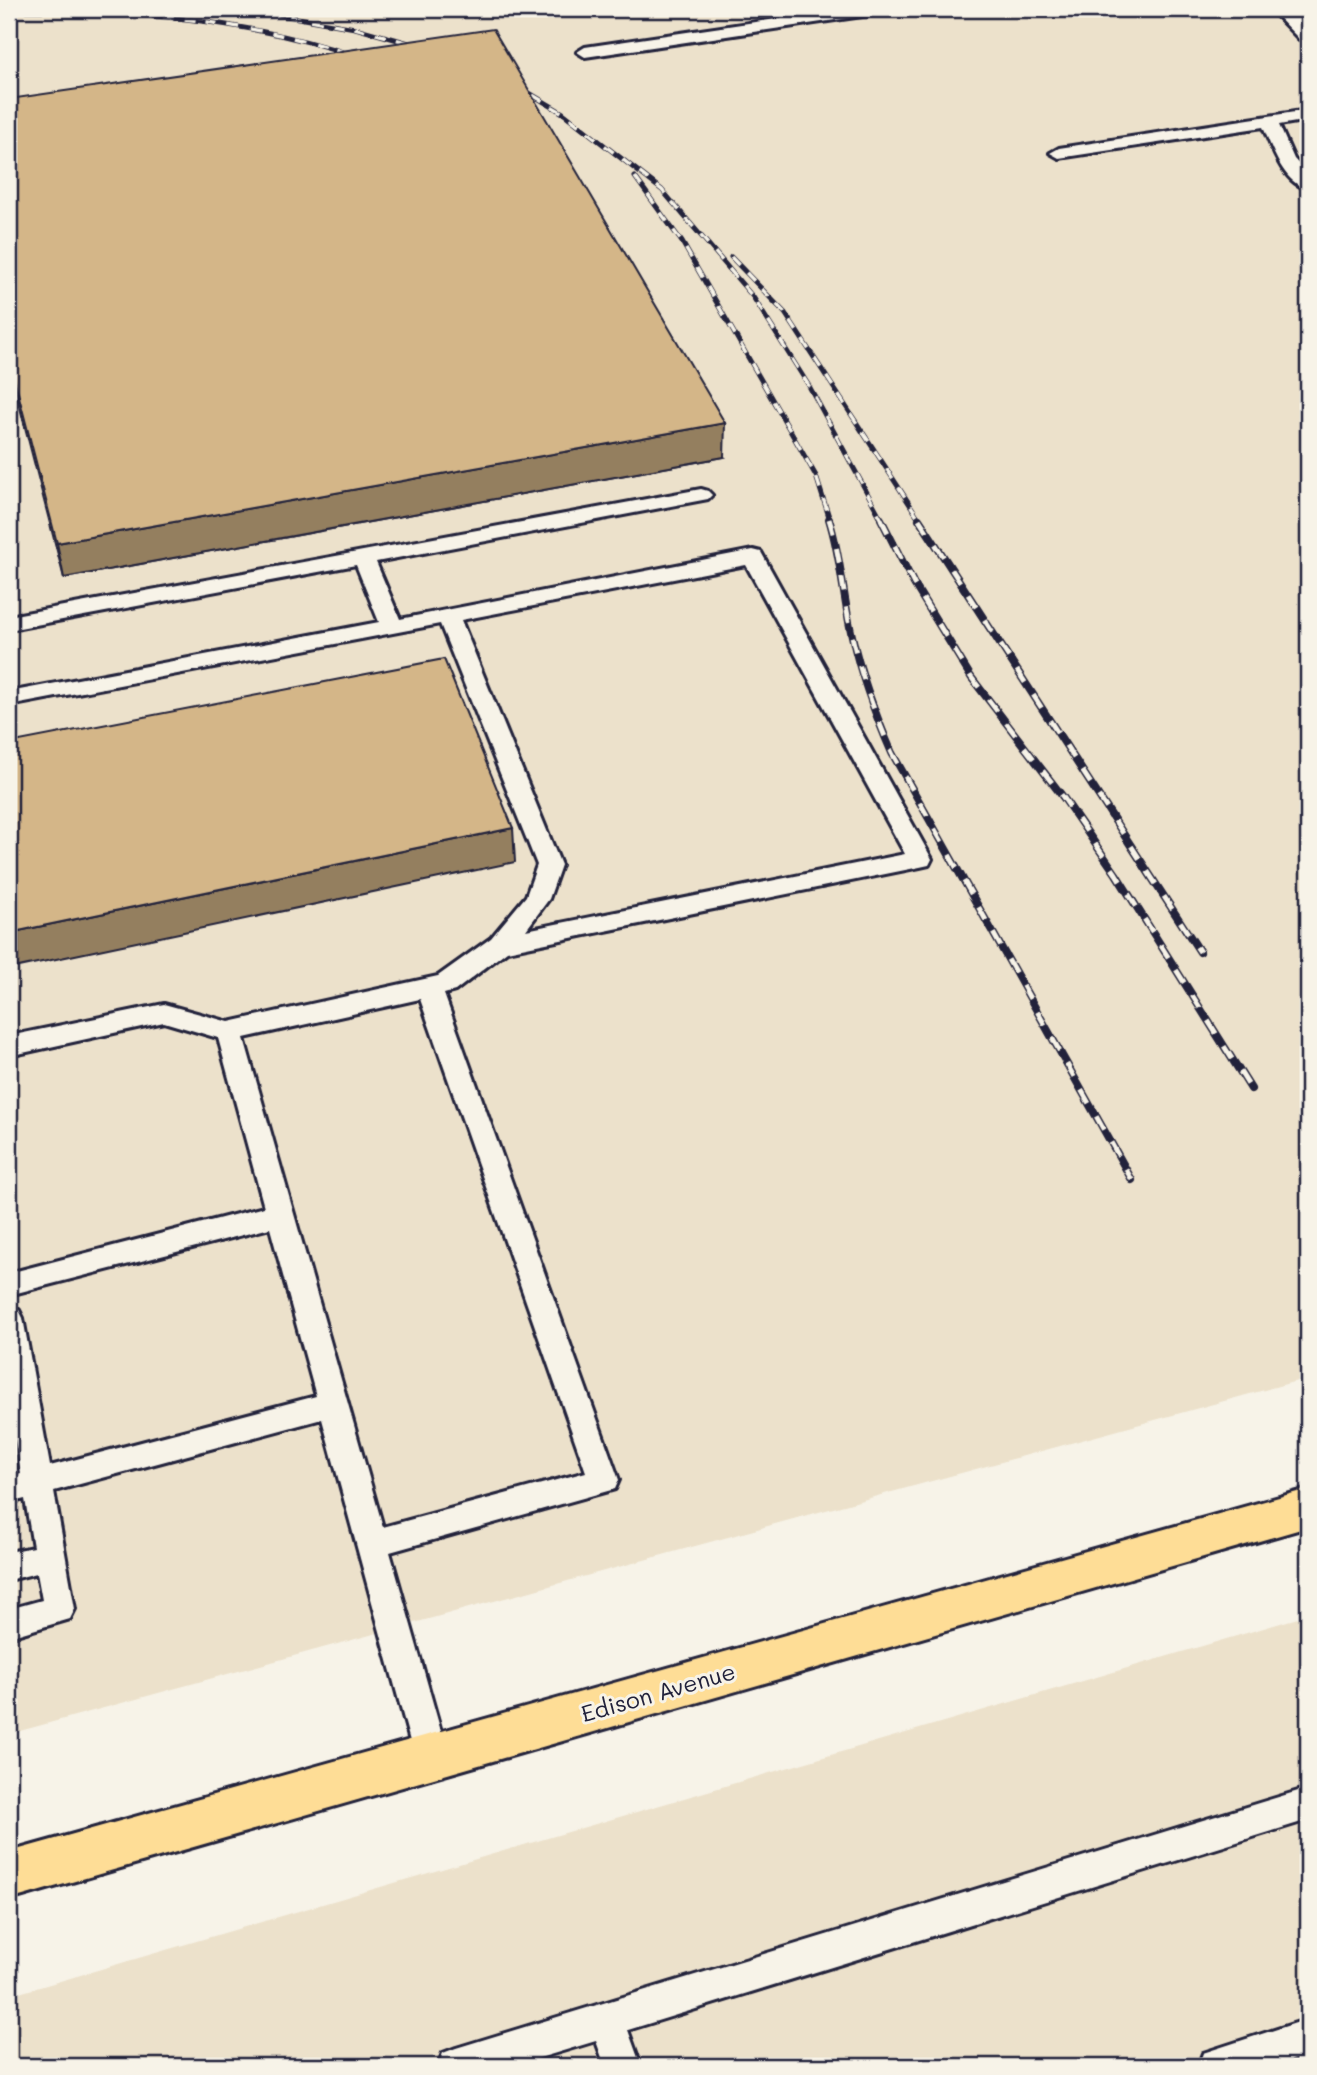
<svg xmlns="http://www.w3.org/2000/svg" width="1317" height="2075" viewBox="0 0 1317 2075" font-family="Mali,sans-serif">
<rect width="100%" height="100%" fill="#f7f3e8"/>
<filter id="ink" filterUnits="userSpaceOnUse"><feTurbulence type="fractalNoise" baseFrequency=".0143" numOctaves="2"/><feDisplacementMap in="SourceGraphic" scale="14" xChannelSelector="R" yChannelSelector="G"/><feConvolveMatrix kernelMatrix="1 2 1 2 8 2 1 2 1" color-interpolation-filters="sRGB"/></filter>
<g filter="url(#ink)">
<g fill="#ece1cb">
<polygon points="9,9 1308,9 1308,1378 9,1734"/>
<polygon points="1308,1615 1308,2066 9,2066 9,1996"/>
</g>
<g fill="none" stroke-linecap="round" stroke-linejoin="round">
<g stroke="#22223b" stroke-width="6">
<g id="service">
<polygon points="844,9 884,9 876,14 585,57 577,52 585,47"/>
<path d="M1308,110V120L1279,125L1294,159L1308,174V189C1283,183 1272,148 1263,127L1059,158L1050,153L1059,148Z"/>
<path d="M701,489L708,491L712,495L708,499L376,562L400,619L753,550L761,552L932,859L929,865L920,867L507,951L455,991L444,994L619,1480L615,1489L390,1552L448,1756L443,1767L431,1771L419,1767L414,1756L322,1419L54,1491L75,1609L70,1619L9,1637V1609L42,1600L37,1573L9,1580V1552L33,1547L25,1499L9,1503V1477L21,1474L9,1403V1306L19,1310L23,1318L50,1466L316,1396L270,1228L9,1295V1273L264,1207L218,1038L164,1022L9,1056V1036L164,1004L229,1022L438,976L491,938L526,896L537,865L440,624L9,706V692L379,622L356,565L9,630V616ZM746,565L905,854L526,930L549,899L561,865L461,620ZM420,999L586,1472L383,1527L244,1038Z"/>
<polygon points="1308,1788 1308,1820 628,2030 641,2066 605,2066 596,2041 513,2066 438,2066 443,2053 456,2048"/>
<polygon points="1308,2019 1308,2055 1272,2066 1198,2066 1203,2053"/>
</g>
</g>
<g stroke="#22223b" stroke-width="6">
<polygon id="tertiary" points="1270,9 1296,9 1308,21 1308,41 1299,39"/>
</g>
<g stroke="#22223b" stroke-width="6">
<polygon id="primary" points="1308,1489 1308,1527 9,1900 9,1852"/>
</g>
<use href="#service" fill="#f7f3e8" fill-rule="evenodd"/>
<use href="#tertiary" fill="#f7f3e8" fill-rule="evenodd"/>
<use href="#primary" fill="#fedd96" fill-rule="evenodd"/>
<g stroke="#22223b" stroke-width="5">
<g id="rail-far1">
<polyline points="246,9 355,28 427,48"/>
<path d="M9,10C130,10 247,19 362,58"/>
<polyline points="514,84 563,113 662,190 753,297 809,386 882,520"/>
<polyline points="635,177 682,242 816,476 830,520"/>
<polyline points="731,257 785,313 920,520"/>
</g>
</g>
<g stroke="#22223b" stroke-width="8">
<g id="rail">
<path d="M829,519C841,557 843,597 852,636C861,677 875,714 892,753L1132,1180"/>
<polyline points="881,519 914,584 971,677 1063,797 1116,874 1251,1089"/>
<polyline points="919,519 1200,952"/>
</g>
</g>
<use href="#rail-far1" stroke="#f7f3e8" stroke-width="3.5" stroke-dasharray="11" stroke-linecap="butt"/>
<use href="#rail" stroke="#f7f3e8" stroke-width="5" stroke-dasharray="15" stroke-linecap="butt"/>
</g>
<polygon fill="#b69d75" stroke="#22223b" stroke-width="2" points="9,99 724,457 64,578 9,365"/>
<g fill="#947f5f" stroke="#22223b" stroke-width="2">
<polygon points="725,423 724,457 64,578 57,543"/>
<polygon points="513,828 515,862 9,969 9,933"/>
</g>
<g fill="#d4b688" stroke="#22223b" stroke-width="2">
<polygon points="493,29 725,423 57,543 9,358 9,99"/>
<polygon points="444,659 513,828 9,933 9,743"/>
</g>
</g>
<g text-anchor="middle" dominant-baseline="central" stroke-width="6" stroke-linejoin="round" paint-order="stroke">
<g font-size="23" fill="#22223b" stroke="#f7f3e8">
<text transform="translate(658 1692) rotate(-16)">Edison Avenue</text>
</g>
</g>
<rect width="1317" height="2075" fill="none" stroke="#f7f3e8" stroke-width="35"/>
<rect x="18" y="18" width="1282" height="2040" fill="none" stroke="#22223b" stroke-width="2.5" filter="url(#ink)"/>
</svg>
